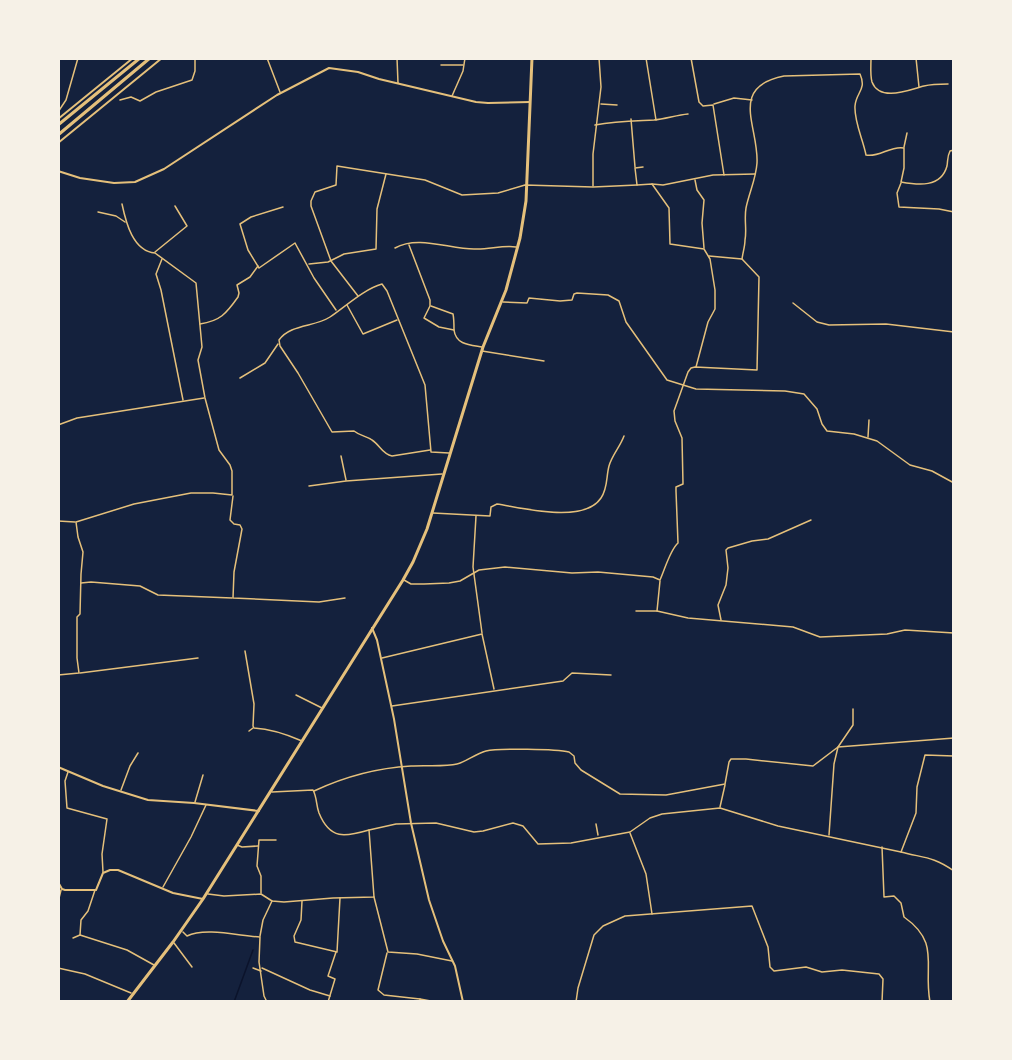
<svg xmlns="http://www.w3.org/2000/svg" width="1012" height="1060" viewBox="0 0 1012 1060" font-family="'Noto Sans',sans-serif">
<rect width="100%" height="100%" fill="#14213d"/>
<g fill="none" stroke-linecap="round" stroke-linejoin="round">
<polyline stroke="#0b132b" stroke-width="1.5" points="234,1002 253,950"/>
<g stroke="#e5c07b" stroke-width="1.5">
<polyline points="267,58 280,92"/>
<polyline points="397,58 398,83"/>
<polyline points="646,58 656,120"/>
<polyline points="691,58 699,102 703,106 713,105 724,175"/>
<path d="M871,58C871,66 870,75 872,82C880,103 911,89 924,86C932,84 940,84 948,84"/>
<polyline points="916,58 919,87"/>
<polyline points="441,65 463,65"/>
<polyline points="452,96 463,71 465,58"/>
<polyline points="120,100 131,97 140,101 156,92 192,80 195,71 195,58"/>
<polyline points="601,104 617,105"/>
<polyline points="714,104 734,98 752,100"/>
<polyline points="58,112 66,100 78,58"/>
<polyline points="631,119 635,167"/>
<path d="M595,125C616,121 633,121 654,120C665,119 677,115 688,114"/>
<polyline points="904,147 907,133"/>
<polyline points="643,167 635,168 637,185 652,184 669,208 670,244 704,249 710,259 715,290 715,309 708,322 696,367"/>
<polyline points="695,180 697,190 704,200 702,223 704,248"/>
<polyline points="901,183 897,193 899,207 939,209 954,212"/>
<polyline points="652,184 663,185 713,175 755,174"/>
<polyline points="593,186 593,154 601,87 599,58"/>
<polyline points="283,207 251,217 240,224 248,250 259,268 295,243 314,278 336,310"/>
<polyline points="98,212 116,216 125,222"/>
<polyline points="409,245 430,300 430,306 424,318 439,327 454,330"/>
<path d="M395,248C418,235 449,249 474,249C488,250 502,245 516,247"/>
<polyline points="155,252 187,226 175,206"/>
<polyline points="709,256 742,259"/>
<polyline points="162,259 156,274 161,290 183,400"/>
<polyline points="309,264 328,262 344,254 376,249 377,209 386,174"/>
<polyline points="358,296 331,261 311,206 311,201 315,192 336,185 337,166 425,180 462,195 498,193 525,185 593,187 637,185"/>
<polyline points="503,302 527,303 529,298 560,301 572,300 574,294 577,293 608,295 619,301 626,322 667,380 696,389 785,391 804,394 817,409 822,424 827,431 854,434 877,441 910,465 932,471 954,483"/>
<polyline points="793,303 817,322 829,325 886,324 954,332"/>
<polyline points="347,305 363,334 397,320"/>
<path d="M431,306L453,314C454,319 454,324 454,330C456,345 470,345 482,347"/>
<path d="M200,324C220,321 226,314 238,297L239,293L237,285L250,277L258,266"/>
<polyline points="482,351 544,361"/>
<polyline points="240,378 265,363 278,344"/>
<polyline points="58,425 77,418 204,398"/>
<polyline points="868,437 869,420"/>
<path d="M430,450L392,456C382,454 380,445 372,440C367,436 360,436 354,431L332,432L298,373L280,346L279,340C290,324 315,327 330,317C345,307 364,289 382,284L387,291L425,385L431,452L449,453"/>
<polyline points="341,456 346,480"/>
<polyline points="309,486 346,481 442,474"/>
<polyline points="233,496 230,520 234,524 240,525 242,529 234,572 233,598 319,602 345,598"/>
<path d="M433,513L490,516L491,507L497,504C523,508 584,524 601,498C608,488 606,477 609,466C612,455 620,447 624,436"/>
<polyline points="476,516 473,567 482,633"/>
<polyline points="58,521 75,522"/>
<path d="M404,580L411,584H424L449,583L460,581L479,570L505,567L572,573L598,572L653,577L660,580C665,569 670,550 678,543L676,491V487L683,484L682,438L675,421L674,411L688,372L691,368L695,367L757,370L759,277L742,259C743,252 745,246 745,240C747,230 744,219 746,208C749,193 756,179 757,163C759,127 728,87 784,76L860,74C867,90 856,92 855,106C854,122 863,139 866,155C879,158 891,145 904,148V168L901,182C918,185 941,188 947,166C948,160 947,157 950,151L954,150"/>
<polyline points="660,581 657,611 688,618 793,627 820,637 887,634 905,630 954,633"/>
<polyline points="81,583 91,582 140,586 158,595 232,598"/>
<polyline points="636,611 657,611"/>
<polyline points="721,620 718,605 726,585 728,568 726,550 728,548 752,541 768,539 811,520"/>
<path d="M245,651L254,704L253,726L254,728C272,729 286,734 302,741"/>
<polyline points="382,658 482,634 494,689"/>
<polyline points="80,673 198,658"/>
<path d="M58,675L79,673L77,658V617L80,614L81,574L83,552L78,537L76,522L134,504L191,493H213L232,495V471L230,465L219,450L205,398L198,360L202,347L196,283L155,253C133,251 126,223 122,204"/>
<polyline points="296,695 322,708"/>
<polyline points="392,706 563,681 572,673 611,675"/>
<polyline points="249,731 253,728"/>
<path d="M954,756L925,755L917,787L916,813L901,852C923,858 933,856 954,871"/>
<polyline points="68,772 65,781 67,808 107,819 102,854 103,872"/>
<polyline points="121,790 130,766 138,753"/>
<path d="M314,791C346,776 376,768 411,766C425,765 445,767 457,764C466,762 475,754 486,751C498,748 557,749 569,752L574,756L575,763L581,770L620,794L666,795L725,784L729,762L731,759H746L813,766L838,747L954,738"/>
<path d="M272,792L313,790C317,797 316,805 319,813C330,840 345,837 369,830"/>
<polyline points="195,802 203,775"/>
<polyline points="720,807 725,785"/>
<polyline points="596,824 598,835"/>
<polyline points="630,833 646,874 652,914"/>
<polyline points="829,835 834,764 838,747 853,725 853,709"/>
<polyline points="237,845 242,847 258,846"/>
<path d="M882,847L884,897L894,896L901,903L904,917C941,943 923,965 930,1002"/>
<polyline points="163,887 191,837 206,805"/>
<polyline points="95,890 88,911 81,920 80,935 127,950 154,965"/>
<polyline points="261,893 261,876 257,866 259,840 276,840"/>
<polyline points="208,894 224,896 261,894 272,901 284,902 333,898 374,897 369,830 396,824 436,823 474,832 483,831 513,823 523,826 538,844 571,843 630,832 650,818 662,814 720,808 778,826 901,852"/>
<polyline points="374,897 388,952 417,954 452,961"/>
<polyline points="302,901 301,920 294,936 295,942 337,952 340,898"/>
<polyline points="58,902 61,890"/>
<path d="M183,932L187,936C205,927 240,936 260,937L259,962L264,996L267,1002"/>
<polyline points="260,936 263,920 272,901"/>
<polyline points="73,938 80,935"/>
<polyline points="174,943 192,967"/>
<polyline points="387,953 378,990 384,995 420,999"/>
<polyline points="58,968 85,974 131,993"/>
<polyline points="253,968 261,971"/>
<polyline points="262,968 310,990 330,996"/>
<polyline points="328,1002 335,979 328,976 336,952"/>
<polyline points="420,1002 420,999 436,1002"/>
<polyline points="576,1002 578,988 594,935 603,926 625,916 752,906 768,947 770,967 774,971 806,967 822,972 842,970 879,974 883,979 882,1002"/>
</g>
<g stroke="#e5c07b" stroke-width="2">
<polyline points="58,119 133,58"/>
<polyline points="58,143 162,58"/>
</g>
<g stroke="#e5c07b" stroke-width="2">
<polyline points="58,171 80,178 114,183 135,182 164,169 277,95 329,68 358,72 379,79 476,102 488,103 530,102"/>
<polyline points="372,628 377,640 394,719 411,823 429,900 443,941 455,966 463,1002"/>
<polyline points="58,767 103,786 148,800 194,803 259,811"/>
<polyline points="58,882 62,889 65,890 96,890 103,873 110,870 118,870 173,893 203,899"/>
</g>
<polyline stroke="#e5c07b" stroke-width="3" points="127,1002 173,942 203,899 403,580 413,562 427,529 483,347 506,290 520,238 526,201 532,58"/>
<g stroke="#e5c07b" stroke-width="3">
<polyline points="58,125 140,58"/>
<polyline points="58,135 150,58"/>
</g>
</g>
<rect width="1012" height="1060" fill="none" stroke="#f6f1e7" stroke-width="120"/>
</svg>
